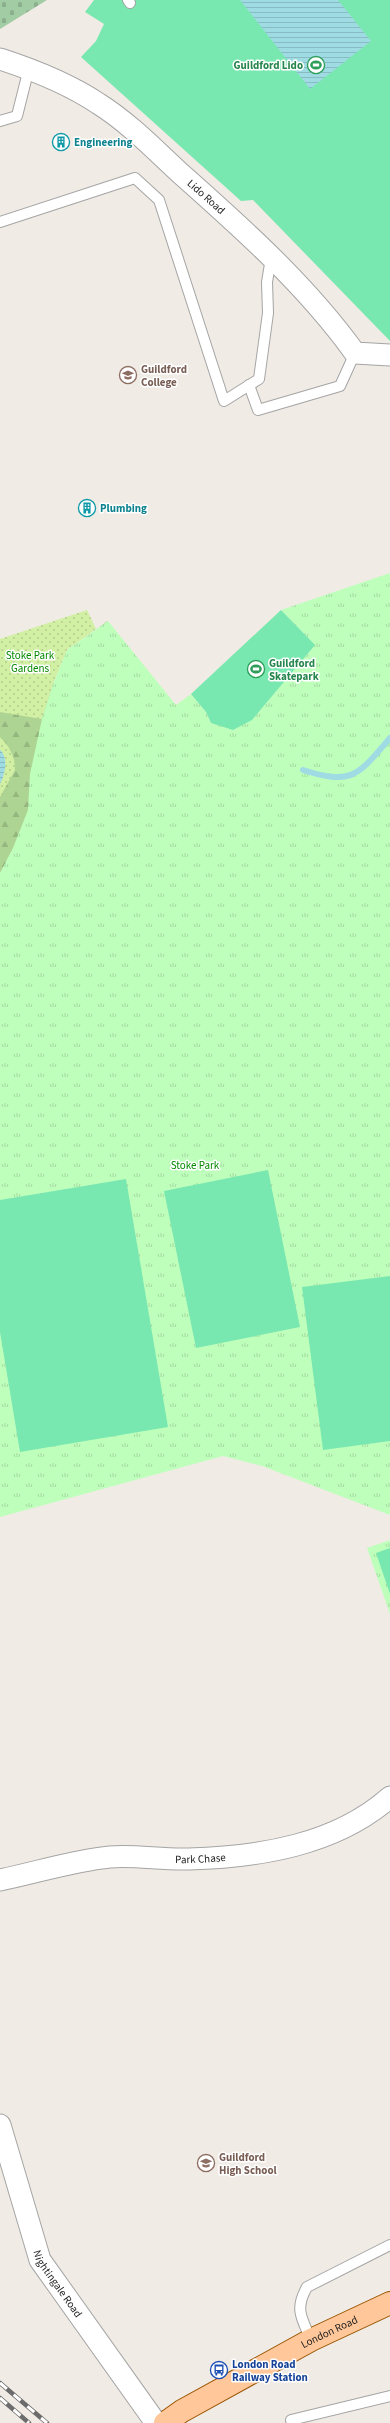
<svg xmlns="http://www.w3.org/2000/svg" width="390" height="2423" viewBox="0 0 390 2423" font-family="'Source Sans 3',sans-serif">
<defs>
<pattern id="grass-dots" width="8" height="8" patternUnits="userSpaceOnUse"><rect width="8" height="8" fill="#d2f0a4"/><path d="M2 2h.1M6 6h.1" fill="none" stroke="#b4cd8d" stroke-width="1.8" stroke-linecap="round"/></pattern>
<pattern id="forest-firs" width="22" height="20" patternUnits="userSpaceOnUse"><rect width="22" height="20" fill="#aed494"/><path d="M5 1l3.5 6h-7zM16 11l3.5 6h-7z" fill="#95b67f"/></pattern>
<pattern id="cemetery-stones" width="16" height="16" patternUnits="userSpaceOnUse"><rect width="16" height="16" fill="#a2cca4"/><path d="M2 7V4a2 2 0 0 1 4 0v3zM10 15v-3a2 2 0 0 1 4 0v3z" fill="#8baf8d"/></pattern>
<pattern id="park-tufts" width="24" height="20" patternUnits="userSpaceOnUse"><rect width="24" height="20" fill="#bfffbc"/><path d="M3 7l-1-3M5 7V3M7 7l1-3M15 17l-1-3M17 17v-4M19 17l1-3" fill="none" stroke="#a4daa1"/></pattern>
<pattern id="water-rules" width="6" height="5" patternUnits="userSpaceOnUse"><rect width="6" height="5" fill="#9fdbe3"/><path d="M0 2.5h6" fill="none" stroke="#88bcc2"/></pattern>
</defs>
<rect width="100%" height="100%" fill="#f0ebe4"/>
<polygon fill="url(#grass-dots)" points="87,610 96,629 67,650 53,684 0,873 0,639"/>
<polygon fill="url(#forest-firs)" points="107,621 148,674 0,873 0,797 15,770 14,758 8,746 0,737 0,712 42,719 53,684 96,630"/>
<polygon fill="url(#cemetery-stones)" points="0,0 47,0 0,29"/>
<g fill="url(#park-tufts)">
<polygon points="390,573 390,1515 262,1466 223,1456 0,1517 0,873 13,848 28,810 30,774 42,719 53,684 67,650 108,621 176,705 191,694 206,712 211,723 314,645 281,610"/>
<polygon points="390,1540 390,1614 367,1548"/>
</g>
<g fill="#79e8b0">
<polygon points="94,0 390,0 390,341 253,200 241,201 81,57 96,41 104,24 85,12"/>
<polygon points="281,610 315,645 252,720 233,730 211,723 206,712 191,694"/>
<polygon points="268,1170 300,1327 196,1348 164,1191"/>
<polygon points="126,1179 168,1427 20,1452 0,1332 0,1200"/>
<polygon points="390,1276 390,1441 323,1450 302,1287"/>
<polygon points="390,1548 390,1594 376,1553"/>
</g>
<g fill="url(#water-rules)">
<polygon points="240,0 338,0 371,41 310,89"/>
<path d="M0,750C9,758 5,774 0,784Z"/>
</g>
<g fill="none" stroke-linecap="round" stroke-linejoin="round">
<path stroke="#9fdbe3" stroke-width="6" d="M303,770C353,786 358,775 390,738"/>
<g stroke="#a5a5a5" stroke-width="12">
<g id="lane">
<polyline points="128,0 130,3"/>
<polyline points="0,121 17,116 29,68"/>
<polyline points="0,222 135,178 159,200 224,401 259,379 268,313 267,282 271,258"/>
<polyline points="249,385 258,410 340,386 355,353"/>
<path d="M311,2340C302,2318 294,2310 307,2287L390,2245"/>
<polyline points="291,2420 390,2396"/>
</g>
</g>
<g stroke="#a5a5a5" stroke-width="23">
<g id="street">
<path id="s1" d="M0,59C34,70 69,84 99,104C129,123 154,149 180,173C242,228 306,285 355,353L390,355"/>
<path id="s2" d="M0,1880C34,1873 76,1860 110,1857C136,1855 162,1860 189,1859C259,1857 336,1845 390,1797"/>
<path id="s3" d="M0,2125L40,2260L156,2423"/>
</g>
</g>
<g stroke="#995400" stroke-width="24">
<g id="primary">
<path id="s4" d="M165,2423L182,2411L311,2340L390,2303"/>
</g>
</g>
<use href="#lane" stroke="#fff" stroke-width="10"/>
<use href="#street" stroke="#fff" stroke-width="21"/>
<use href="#primary" stroke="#ffc79a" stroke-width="22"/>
<g stroke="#6c6c6c" stroke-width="4.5">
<g id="rail">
<polyline points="0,2383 47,2423"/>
<polyline points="0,2398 29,2423"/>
</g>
</g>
<use href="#rail" stroke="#fff" stroke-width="3" stroke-dasharray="9" stroke-linecap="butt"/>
</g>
<defs>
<g id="stadium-ring" transform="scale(0.9)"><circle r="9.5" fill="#fff" stroke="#2e9e5b" stroke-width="1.5"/><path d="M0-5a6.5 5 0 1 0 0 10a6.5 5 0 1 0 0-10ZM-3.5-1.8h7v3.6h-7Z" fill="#2e9e5b"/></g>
<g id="building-ring" transform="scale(0.9)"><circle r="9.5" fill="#fff" stroke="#0f9aa8" stroke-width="1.5"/><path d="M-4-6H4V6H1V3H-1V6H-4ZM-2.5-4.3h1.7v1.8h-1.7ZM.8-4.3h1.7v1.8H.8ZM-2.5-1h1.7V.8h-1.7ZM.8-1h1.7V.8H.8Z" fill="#0f9aa8"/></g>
<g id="university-ring" transform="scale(0.9)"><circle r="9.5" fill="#fff" stroke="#8d6e63" stroke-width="1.5"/><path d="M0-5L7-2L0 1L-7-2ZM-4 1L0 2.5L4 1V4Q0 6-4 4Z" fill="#8d6e63"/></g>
<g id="school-ring" transform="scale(0.9)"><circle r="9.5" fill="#fff" stroke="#8d6e63" stroke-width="1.5"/><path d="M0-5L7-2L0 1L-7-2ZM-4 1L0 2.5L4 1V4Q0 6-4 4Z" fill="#8d6e63"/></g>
<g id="bus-ring" transform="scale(0.9)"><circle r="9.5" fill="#fff" stroke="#1a4fb4" stroke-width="1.5"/><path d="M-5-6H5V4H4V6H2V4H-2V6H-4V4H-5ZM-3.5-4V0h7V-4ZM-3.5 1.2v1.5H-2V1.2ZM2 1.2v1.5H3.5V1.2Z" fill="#1a4fb4"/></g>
</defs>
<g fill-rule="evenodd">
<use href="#stadium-ring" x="316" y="65"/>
<use href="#building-ring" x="61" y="142"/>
<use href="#university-ring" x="128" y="375"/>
<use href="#building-ring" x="87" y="508"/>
<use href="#stadium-ring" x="256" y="669"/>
<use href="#school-ring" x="206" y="2163"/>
<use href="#bus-ring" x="219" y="2370"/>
</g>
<g text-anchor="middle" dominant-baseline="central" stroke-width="3" stroke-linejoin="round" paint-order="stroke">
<g font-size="11" font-weight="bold" fill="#27864d" stroke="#fff" text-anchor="end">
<text x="303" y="65">Guildford Lido</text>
<text x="269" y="663" text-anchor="start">Guildford<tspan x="269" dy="13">Skatepark</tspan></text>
</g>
<g font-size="11" font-weight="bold" fill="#0d838f" stroke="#fff" text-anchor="start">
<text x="74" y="142">Engineering</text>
<text x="100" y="508">Plumbing</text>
</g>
<g font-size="11" fill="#1e1e1e" stroke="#fff">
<text stroke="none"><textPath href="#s1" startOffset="251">Lido Road</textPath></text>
<text stroke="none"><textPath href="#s2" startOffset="203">Park Chase</textPath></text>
<text stroke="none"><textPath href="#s3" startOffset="170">Nightingale Road</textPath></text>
<text stroke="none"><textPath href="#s4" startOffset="188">London Road</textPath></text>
</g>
<g font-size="11" font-weight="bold" fill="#785e54" stroke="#fff" text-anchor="start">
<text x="141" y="369">Guildford<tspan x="141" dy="13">College</tspan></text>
<text x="219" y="2157">Guildford<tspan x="219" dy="13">High School</tspan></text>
</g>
<g font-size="11" fill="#058900" stroke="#fff">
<text x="30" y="655">Stoke Park<tspan x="30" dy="13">Gardens</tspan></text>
<text x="195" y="1165">Stoke Park</text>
</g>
<g font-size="11" font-weight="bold" fill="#164399" stroke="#fff" text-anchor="start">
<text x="232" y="2364">London Road<tspan x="232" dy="13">Railway Station</tspan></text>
</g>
</g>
</svg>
